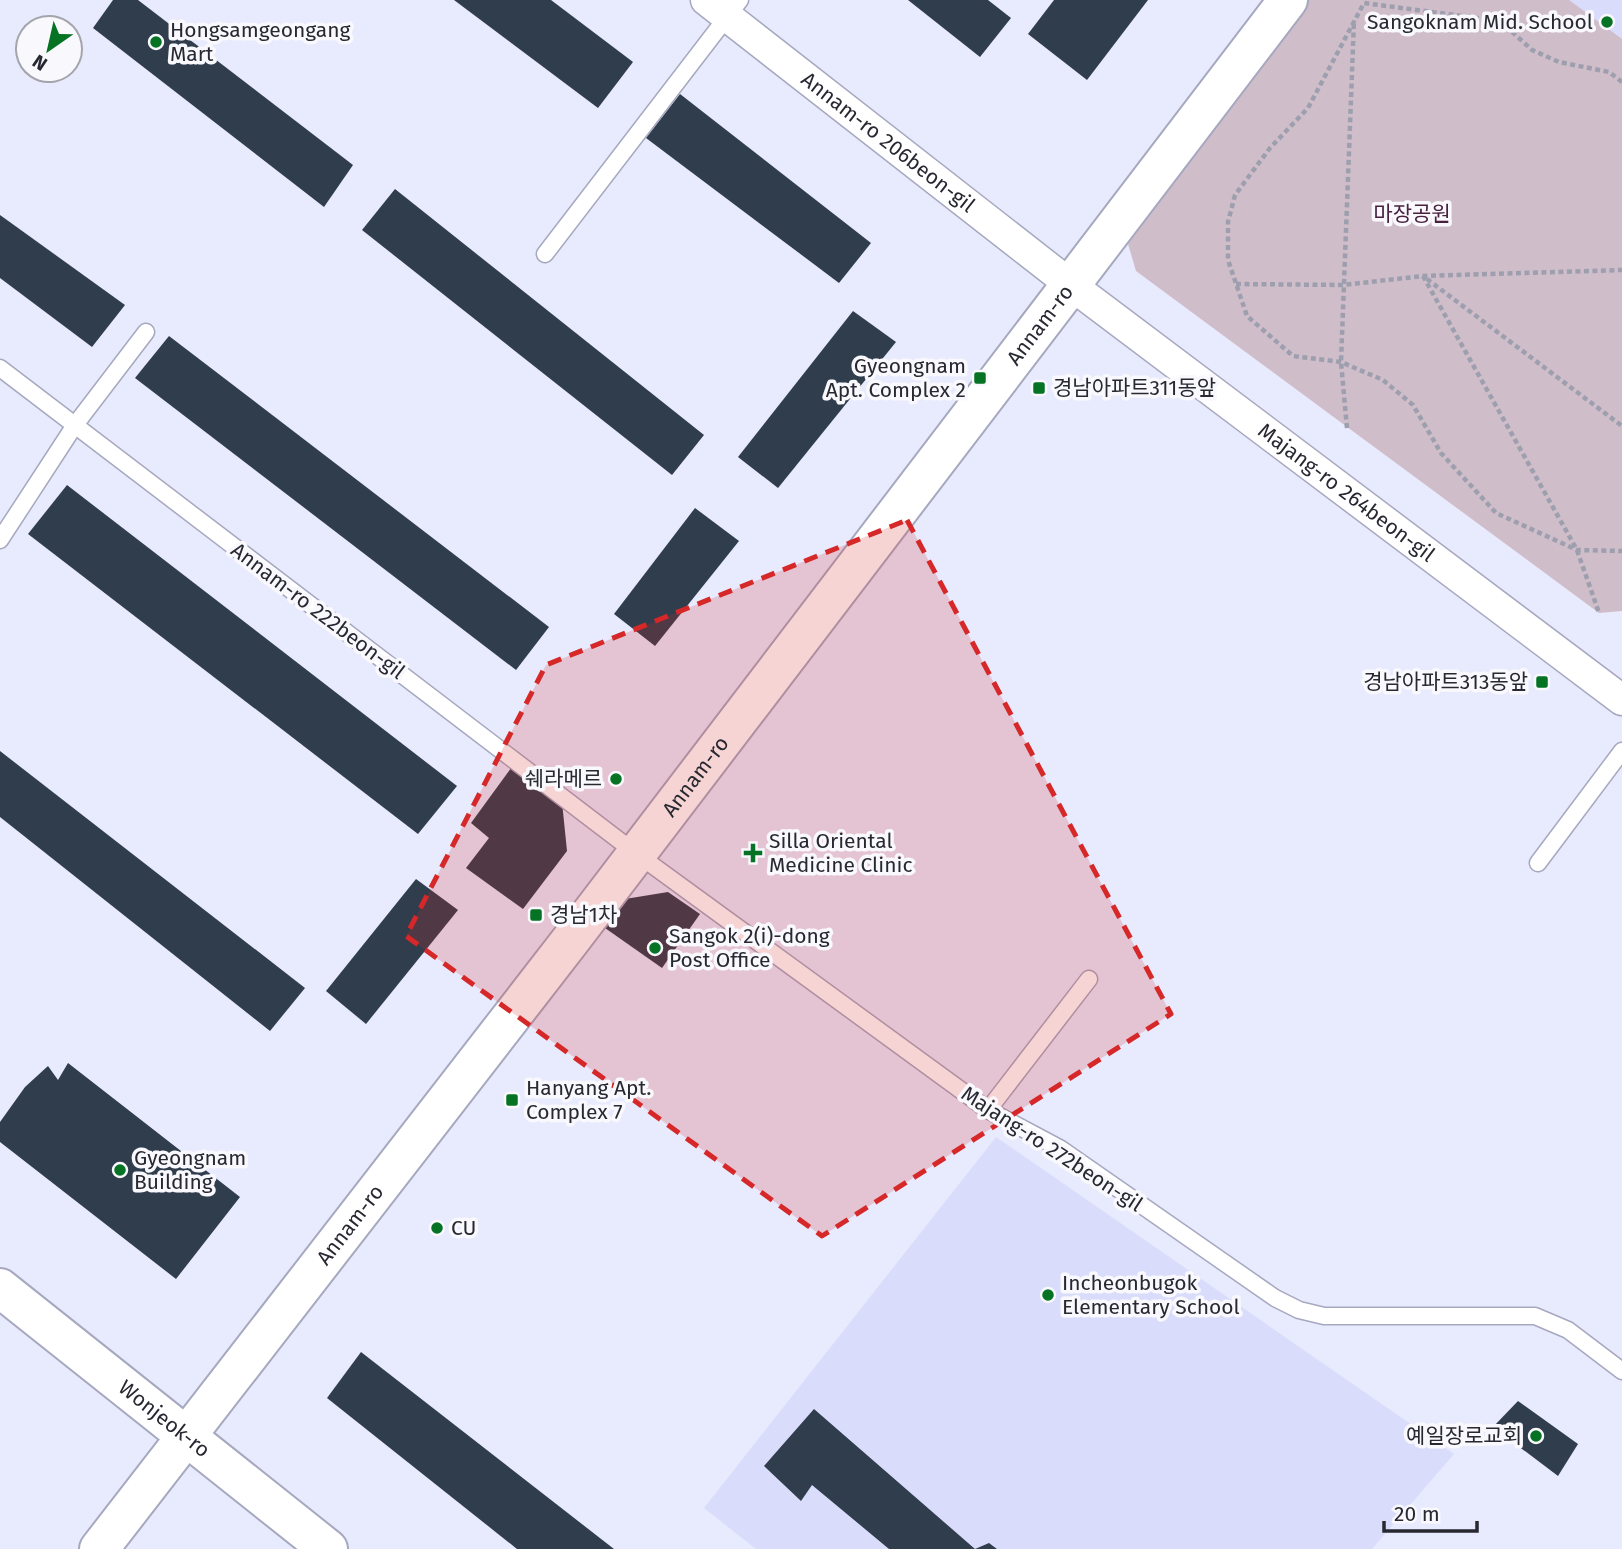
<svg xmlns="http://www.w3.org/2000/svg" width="1622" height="1549" viewBox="0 0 1622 1549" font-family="'Fira Sans','Noto Sans KR',sans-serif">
<rect width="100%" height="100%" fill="#e8eafd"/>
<g fill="#dadcfb">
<polygon points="1562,0 1622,0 1622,43"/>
<polygon points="996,1137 1454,1454 1372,1549 756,1549 704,1508"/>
</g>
<polygon fill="#d0bdca" points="1309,0 1569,0 1622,39 1622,611 1599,613 1136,271 1128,244"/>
<g fill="#303d4d">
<polygon points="113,0 138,0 353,165 324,207 93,28"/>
<polygon points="454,0 551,0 633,62 598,108"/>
<polygon points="908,0 988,0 1011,18 980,57"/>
<polygon points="1054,0 1148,0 1087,80 1028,34"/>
<polygon points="680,94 871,243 839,283 646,138"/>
<polygon points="395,189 704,435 672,475 362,230"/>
<polygon points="0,215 125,305 92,347 0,278"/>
<polygon points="853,311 896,342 778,488 738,457"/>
<polygon points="169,336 549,627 516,670 135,378"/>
<polygon points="67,485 457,786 418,834 28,534"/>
<polygon points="695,508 739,541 655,646 614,614"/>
<polygon points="0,751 305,988 270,1031 0,817"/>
<polygon points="514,764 562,802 567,851 523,909 466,868 489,838 471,823"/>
<polygon points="416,879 458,910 366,1024 326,991"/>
<polygon points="668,892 700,914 662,968 605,928 625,899"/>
<polygon points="68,1063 240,1197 176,1279 0,1142 0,1122 25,1087 48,1066 58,1080"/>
<polygon points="361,1352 614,1549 517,1549 327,1398"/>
<polygon points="1518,1401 1578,1444 1558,1476 1493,1427"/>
<polygon points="814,1409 975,1549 989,1543 997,1549 889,1549 812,1485 801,1501 764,1466"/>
</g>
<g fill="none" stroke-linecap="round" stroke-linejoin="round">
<g stroke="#a6a8bf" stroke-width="19">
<g id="service">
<polyline points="545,254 740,0"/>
<polyline points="0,368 637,854 988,1110 1061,1149 1275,1298 1299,1310 1324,1316 1535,1316 1568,1330 1622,1371"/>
<polyline points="0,540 75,425 146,332"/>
<polyline points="1538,863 1622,751"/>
<polyline points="988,1110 1089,979"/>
</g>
</g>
<g stroke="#a6a8bf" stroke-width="33">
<g id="minor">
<path id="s1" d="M706,0L1071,285L1622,700"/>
</g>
</g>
<g stroke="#a6a8bf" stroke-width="42">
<g id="secondary">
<path id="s2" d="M0,1288L328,1549"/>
<path id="s3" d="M99,1549L570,941L1288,0"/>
</g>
</g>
<g stroke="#9d9fae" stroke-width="4.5" stroke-dasharray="5 3.5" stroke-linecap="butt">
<polyline points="1622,82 1609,72 1559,62 1532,50 1500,21 1364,3 1308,108 1270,148 1235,195 1228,222 1228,260 1247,316 1293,356 1341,362 1383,380 1413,405 1441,453 1496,513 1577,550 1622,551"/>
<polyline points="1423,276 1577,550 1599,613"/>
<polyline points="1427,279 1622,426"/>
<polyline points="1236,284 1343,285 1423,276 1622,270"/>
<polyline points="1347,428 1341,362 1354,20"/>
</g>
<use href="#service" stroke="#fff" stroke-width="16"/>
<use href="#minor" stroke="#fff" stroke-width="30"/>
<use href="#secondary" stroke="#fff" stroke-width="38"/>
</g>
<path fill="#d62828" fill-opacity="0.2" stroke="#d62828" stroke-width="5" stroke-dasharray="14 9" stroke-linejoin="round" d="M907,520L1171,1014L822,1236L406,936L546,665Z"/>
<g fill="#067223" stroke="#f8f8fd" stroke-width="2.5">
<circle cx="1607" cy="22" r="7"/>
<circle cx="156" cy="42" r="7"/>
<rect x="973" y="371" width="14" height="14" rx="3.5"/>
<rect x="1032" y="381" width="14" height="14" rx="3.5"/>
<rect x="1535" y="675" width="14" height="14" rx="3.5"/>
<circle cx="616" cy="779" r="7"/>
<path d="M749.5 842.5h7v7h7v7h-7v7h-7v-7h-7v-7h7z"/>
<rect x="529" y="908" width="14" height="14" rx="3.5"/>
<circle cx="655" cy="948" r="7"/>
<rect x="505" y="1093" width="14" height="14" rx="3.5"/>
<circle cx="120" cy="1170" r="7"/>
<circle cx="437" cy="1228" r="7"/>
<circle cx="1048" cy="1295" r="7"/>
<circle cx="1536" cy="1436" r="7"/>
</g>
<g text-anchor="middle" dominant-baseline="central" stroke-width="7" stroke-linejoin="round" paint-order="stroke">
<g font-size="21" fill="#272831" stroke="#f8f8fd" text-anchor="start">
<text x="1593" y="22" text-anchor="end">Sangoknam Mid. School</text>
<text x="170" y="30">Hongsamgeongang<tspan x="170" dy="24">Mart</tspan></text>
<text x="966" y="366" text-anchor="end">Gyeongnam<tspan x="966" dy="24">Apt. Complex 2</tspan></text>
<text x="1053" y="388">경남아파트311동앞</text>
<text x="1528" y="682" text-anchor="end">경남아파트313동앞</text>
<text x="602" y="779" text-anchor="end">쉐라메르</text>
<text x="769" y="841">Silla Oriental<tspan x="769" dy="24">Medicine Clinic</tspan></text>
<text x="550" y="915">경남1차</text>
<text x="669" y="936">Sangok 2(i)-dong<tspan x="669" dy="24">Post Office</tspan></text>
<text x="526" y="1088">Hanyang Apt.<tspan x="526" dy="24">Complex 7</tspan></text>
<text x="134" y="1158">Gyeongnam<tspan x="134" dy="24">Building</tspan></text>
<text x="451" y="1228">CU</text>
<text x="1062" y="1283">Incheonbugok<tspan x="1062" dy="24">Elementary School</tspan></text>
<text x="1522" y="1436" text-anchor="end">예일장로교회</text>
</g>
<g font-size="21" fill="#272831" stroke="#f8f8fd">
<text stroke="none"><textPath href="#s1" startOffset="231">Annam-ro 206beon-gil</textPath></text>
<text stroke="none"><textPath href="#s3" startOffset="1544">Annam-ro</textPath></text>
<text stroke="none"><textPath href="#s1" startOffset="808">Majang-ro 264beon-gil</textPath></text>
<text transform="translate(318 611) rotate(37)">Annam-ro 222beon-gil</text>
<text stroke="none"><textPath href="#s3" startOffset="976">Annam-ro</textPath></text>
<text transform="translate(1052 1149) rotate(33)">Majang-ro 272beon-gil</text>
<text stroke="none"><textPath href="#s3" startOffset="410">Annam-ro</textPath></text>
<text stroke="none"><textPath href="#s2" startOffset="210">Wonjeok-ro</textPath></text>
</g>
<g font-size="21" fill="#48213f" stroke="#f8f8fd">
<text x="1412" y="214">마장공원</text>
</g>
</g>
<g transform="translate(49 49) rotate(214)"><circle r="33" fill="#f8f8fd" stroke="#a4a5ab" stroke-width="2"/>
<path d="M0-5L12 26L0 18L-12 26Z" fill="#067223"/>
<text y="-10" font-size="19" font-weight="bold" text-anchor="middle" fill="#272831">N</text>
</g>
<path d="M1384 1521v10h93v-10" fill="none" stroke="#272831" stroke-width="3.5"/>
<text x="1394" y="1521" font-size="21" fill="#272831" stroke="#f8f8fd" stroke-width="5" paint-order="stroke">20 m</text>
</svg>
